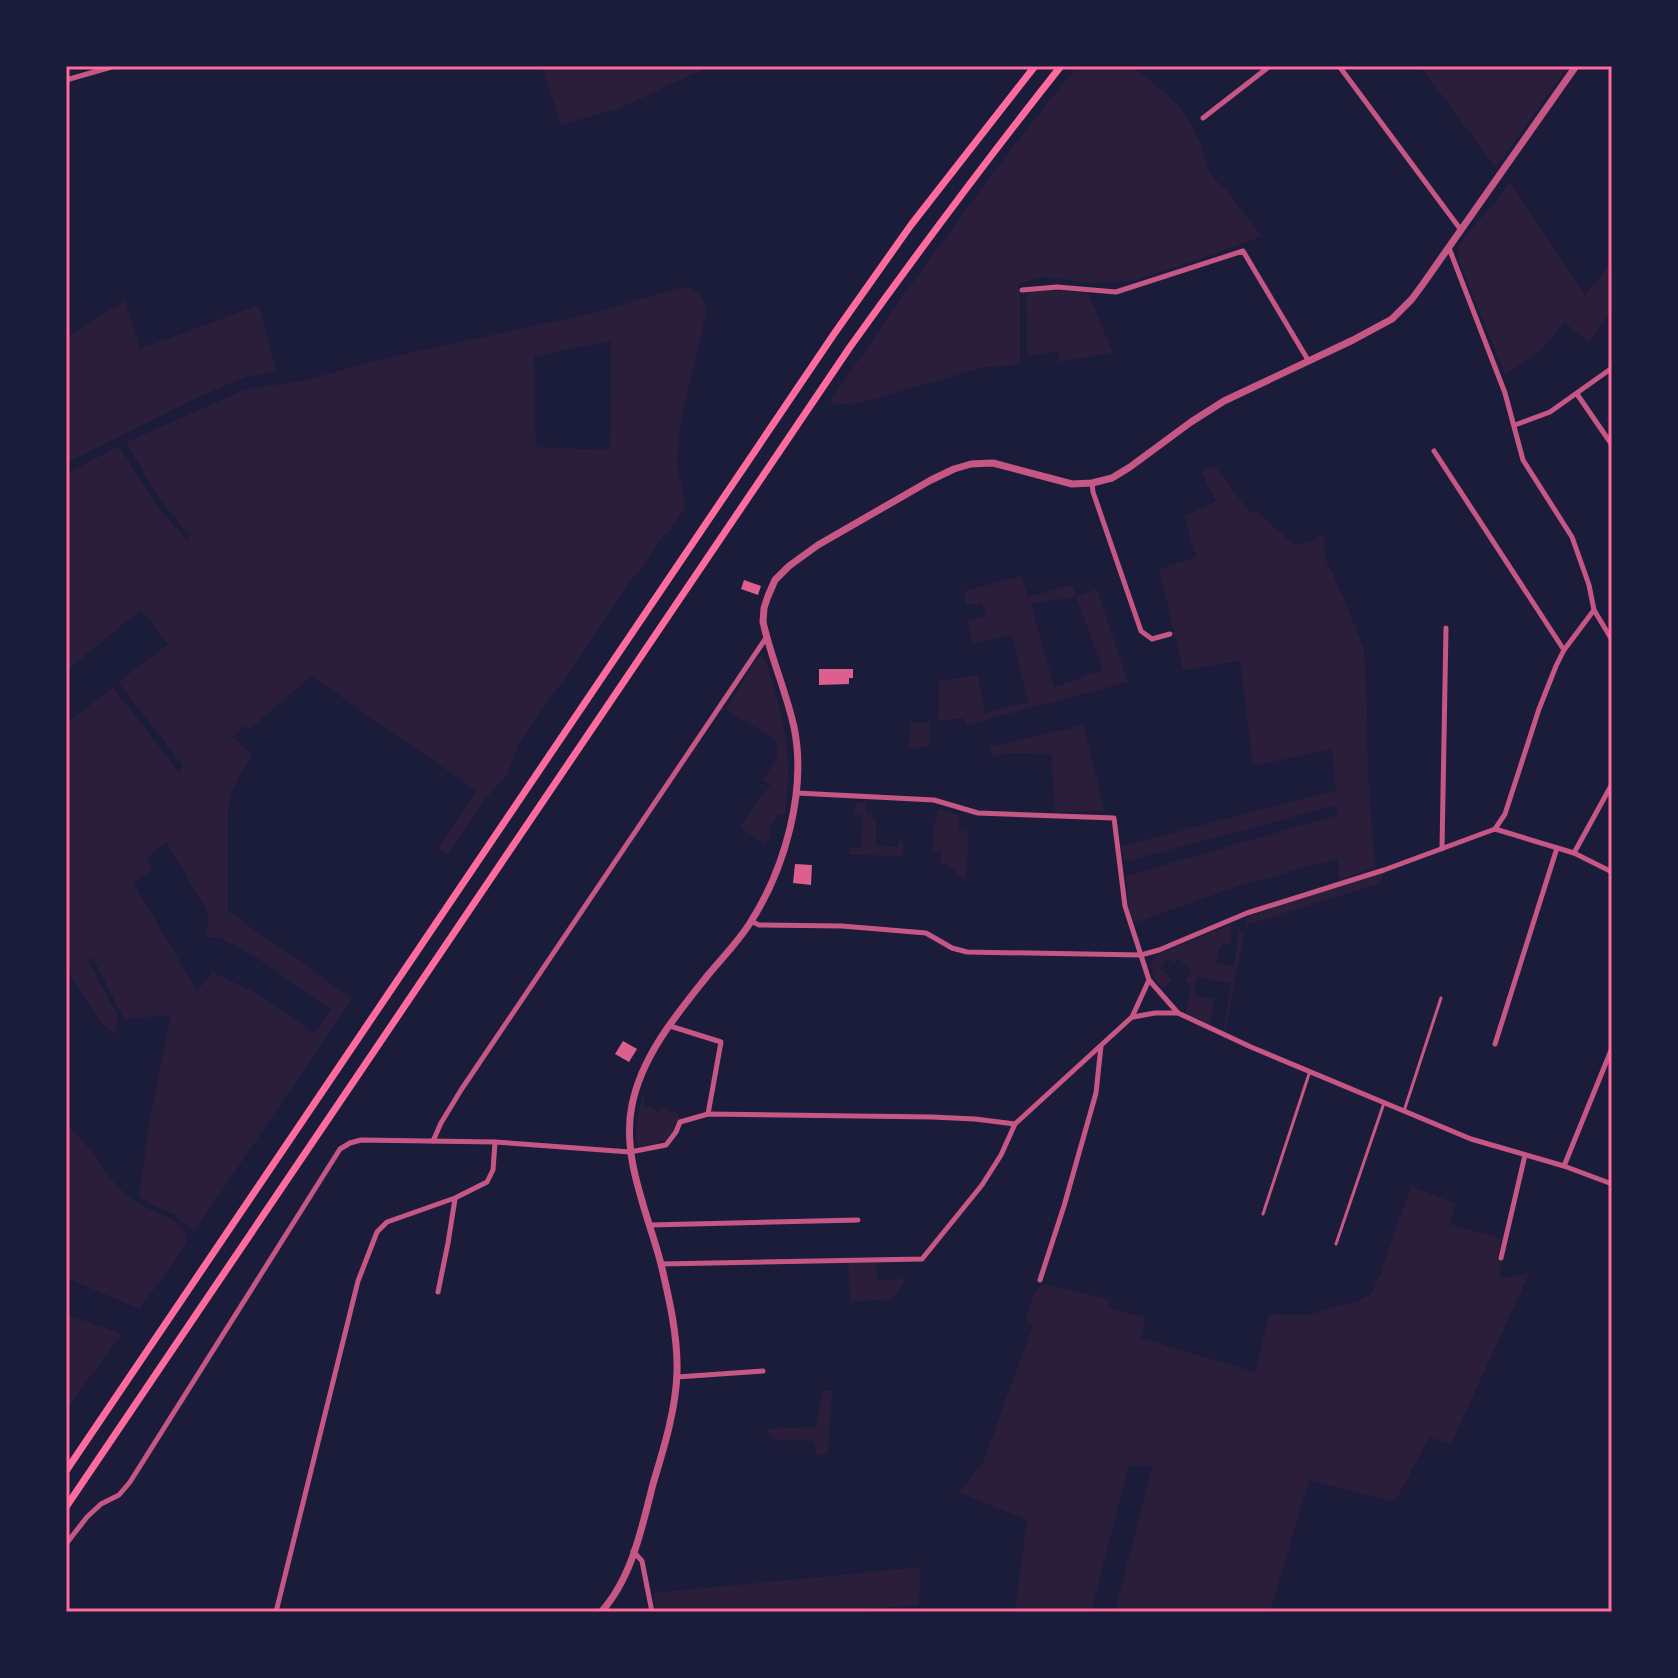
<svg xmlns="http://www.w3.org/2000/svg" width="1678" height="1678" viewBox="0 0 1678 1678" font-family="'Exo 2',sans-serif">
<rect width="100%" height="100%" fill="#1b1b3a"/>
<g fill="#2a1e3b" fill-rule="evenodd">
<polygon points="542,66 710,66 620,108 561,125"/>
<path d="M1077,66C1093,66 1112,63 1128,66C1134,67 1139,72 1144,76C1168,93 1189,113 1200,143C1206,160 1206,175 1223,186L1262,236L1231,248L1134,281L1090,283L1043,277L1017,284L1020,294V365L985,367L852,405L829,403C908,287 989,175 1077,66Z"/>
<polygon points="1420,66 1568,66 1496,168"/>
<polygon points="1510,181 1585,296 1612,261 1612,311 1588,342 1565,323 1536,355 1505,374 1459,261 1458,247 1472,228 1501,195"/>
<path d="M681,287C698,287 704,298 706,314L681,420L677,464L685,502L684,510L670,530L658,541L645,565L628,584L594,634L581,655L519,743L507,775L487,797L448,855L437,849L477,791L311,676L250,729L245,726L232,737L252,754L231,792L228,812V911L352,998L195,1231H192L175,1215L150,1204L139,1197L148,1130L171,1015L124,1019L93,958L88,961L117,1014L118,1022L115,1035L103,1025L94,1013L66,967V724L113,687L179,772L183,766L118,682L168,644L141,610L66,671V474L119,446L160,510L187,540L190,536L160,500L126,442L244,390L311,379L355,366L414,352L598,312ZM611,342L610,450L536,447L534,357L576,347ZM166,842L205,907L208,916L207,937L220,938L254,956L331,1009L314,1033L252,991L212,972L197,991L133,882L153,870L147,858Z"/>
<polygon points="1048,290 1088,293 1113,353 1059,362 1058,351 1027,356 1026,293"/>
<polygon points="125,301 140,349 259,305 276,371 245,377 197,398 66,463 66,337"/>
<polygon points="1214,465 1250,513 1255,510 1293,544 1310,543 1323,533 1326,560 1343,596 1364,649 1367,706 1368,778 1375,867 1339,880 1338,858 1236,887 1134,923 1129,908 1126,876 1338,815 1337,805 1124,862 1122,846 1336,790 1332,749 1253,766 1240,661 1183,670 1159,569 1196,557 1184,516 1216,501 1201,472"/>
<path d="M1021,576L1028,597L1072,585L1077,597L1097,589L1128,682L966,725L964,718L938,721L939,681L978,675L985,713L1028,702L1012,635L972,643L968,620L986,617L982,603L966,605L964,591ZM1076,597L1103,670L1054,687L1031,604Z"/>
<path d="M761,656L765,659C782,710 795,762 784,815L778,813L775,821L769,827L770,836L766,845L740,827L770,785L763,780L777,757L776,741L726,709L756,660Z"/>
<polygon points="929,722 929,746 908,749 911,723"/>
<polygon points="1084,725 1104,811 1055,812 1051,754 1008,753 993,758 990,747"/>
<polygon points="856,802 865,803 866,813 873,813 873,819 876,819 876,846 898,847 899,841 903,841 903,856 849,855 850,847 861,848 863,816 854,814"/>
<polygon points="938,809 959,815 958,830 969,832 966,876 957,877 955,870 947,868 947,865 940,864 942,852 933,851 933,829"/>
<polygon points="1384,870 1381,883 1246,925 1247,917"/>
<polygon points="1232,924 1230,945 1222,944 1221,948 1218,949 1216,963 1234,966 1239,931 1244,932 1225,1032 1223,1032 1231,983 1197,977 1194,995 1214,999 1210,1025 1186,1013 1191,985 1184,980 1192,971 1178,958 1174,963 1168,958 1160,968 1172,980 1163,990 1155,979 1150,966 1156,955"/>
<path d="M642,1096L646,1097L643,1104L659,1112L662,1106L669,1107L668,1111L672,1113L674,1110L681,1119L672,1134L664,1141L638,1147C633,1132 638,1112 642,1096Z"/>
<path d="M66,1125C94,1146 104,1179 133,1200C150,1213 174,1214 186,1234V1244L140,1309L66,1278Z"/>
<polygon points="1411,1186 1456,1204 1450,1224 1501,1239 1497,1259 1503,1261 1499,1274 1502,1278 1529,1274 1451,1444 1429,1437 1395,1502 1309,1480 1270,1612 1115,1612 1152,1467 1129,1465 1091,1612 1015,1612 1027,1520 958,1492 965,1486 983,1462 1033,1325 1025,1321 1034,1293 1042,1284 1109,1299 1108,1308 1145,1318 1141,1338 1255,1372 1269,1314 1307,1315 1358,1301 1370,1295 1380,1275"/>
<polygon points="876,1261 877,1280 906,1279 892,1299 851,1302 848,1262"/>
<polygon points="66,1314 122,1334 66,1409"/>
<polygon points="823,1390 832,1391 828,1454 816,1455 814,1441 777,1440 765,1429 816,1427"/>
<polygon points="921,1567 919,1605 824,1612 656,1612 653,1593"/>
</g>
<g fill="#dd5f8e">
<polygon points="744,580 761,586 758,595 741,589"/>
<polygon points="819,669 853,669 853,678 849,678 849,684 819,685"/>
<polygon points="795,864 812,865 811,885 793,883"/>
<polygon points="623,1041 637,1049 629,1062 615,1054"/>
</g>
<g fill="none" stroke-linecap="round" stroke-linejoin="round">
<g stroke="#c65784" stroke-width="3">
<polyline points="1404,1111 1441,998"/>
<polyline points="1263,1214 1309,1074"/>
<polyline points="1336,1244 1384,1103"/>
</g>
<g stroke="#c65784" stroke-width="5">
<polyline points="1339,66 1461,230"/>
<polyline points="66,80 115,66"/>
<polyline points="1203,118 1270,66"/>
<polyline points="1449,248 1505,393 1523,460 1572,537 1589,585 1594,610 1612,640"/>
<polyline points="1022,290 1057,287 1116,292 1243,251 1308,360"/>
<polyline points="1577,394 1612,445"/>
<polyline points="1515,425 1550,412 1612,368"/>
<polyline points="1434,451 1564,650"/>
<polyline points="1092,483 1093,492 1141,631 1152,639 1170,634"/>
<polyline points="1495,829 1505,814 1539,709 1556,666 1564,650 1594,610"/>
<polyline points="1442,849 1446,628"/>
<polyline points="1574,853 1612,784"/>
<polyline points="751,921 759,925 842,926 926,933 952,948 967,952 1141,955 1159,950 1247,913 1384,870 1495,829 1574,853 1612,872"/>
<polyline points="1149,980 1178,1013 1251,1047 1471,1139 1564,1166 1612,1184"/>
<polyline points="1133,1017 1155,1013 1178,1013"/>
<polyline points="670,1026 721,1042 708,1114"/>
<polyline points="1495,1044 1557,848"/>
<polyline points="433,1141 441,1123 461,1090 766,638"/>
<polyline points="1564,1166 1612,1048"/>
<polyline points="650,1225 858,1220"/>
<polyline points="1501,1258 1525,1155"/>
<polyline points="661,1264 922,1259 982,1185 1001,1155 1015,1124"/>
<polyline points="1040,1280 1064,1206 1096,1093 1101,1046"/>
<polyline points="438,1292 448,1243 455,1199"/>
<polyline points="677,1377 763,1371"/>
<polyline points="66,1544 87,1517 101,1504 119,1495 130,1482 340,1149 350,1143 361,1140 495,1142 630,1152 666,1145 676,1132 680,1122 708,1114 932,1117 975,1119 1015,1124 1132,1017 1149,980 1125,906 1114,818 978,813 934,800 797,793"/>
<polyline points="633,1551 642,1561 652,1612"/>
<polyline points="276,1612 358,1281 377,1232 387,1222 455,1198 487,1182 493,1170 495,1142"/>
</g>
<path stroke="#c65784" stroke-width="7" d="M601,1612C632,1578 642,1527 653,1484C664,1448 676,1409 677,1372C678,1336 669,1298 661,1264C648,1214 621,1157 632,1105C642,1055 677,1014 708,975C722,958 738,942 750,923C785,869 807,790 794,727C786,691 771,658 763,622L764,608L768,596L775,580L789,566L818,545L931,480L954,469L971,464L993,463L1072,484L1092,483L1112,478L1130,467L1191,422L1224,401L1353,340L1392,319L1412,299L1423,284L1576,66"/>
<g stroke="#ff6b9d" stroke-width="7">
<polyline points="66,1471 834,334 911,225 1035,66"/>
<path d="M66,1507L850,347C918,252 988,158 1061,66"/>
</g>
</g>
<rect width="1678" height="1678" fill="none" stroke="#1b1b3a" stroke-width="136"/>
<rect x="68" y="68" width="1542" height="1542" fill="none" stroke="#ff6b9d" stroke-width="3"/>
</svg>
